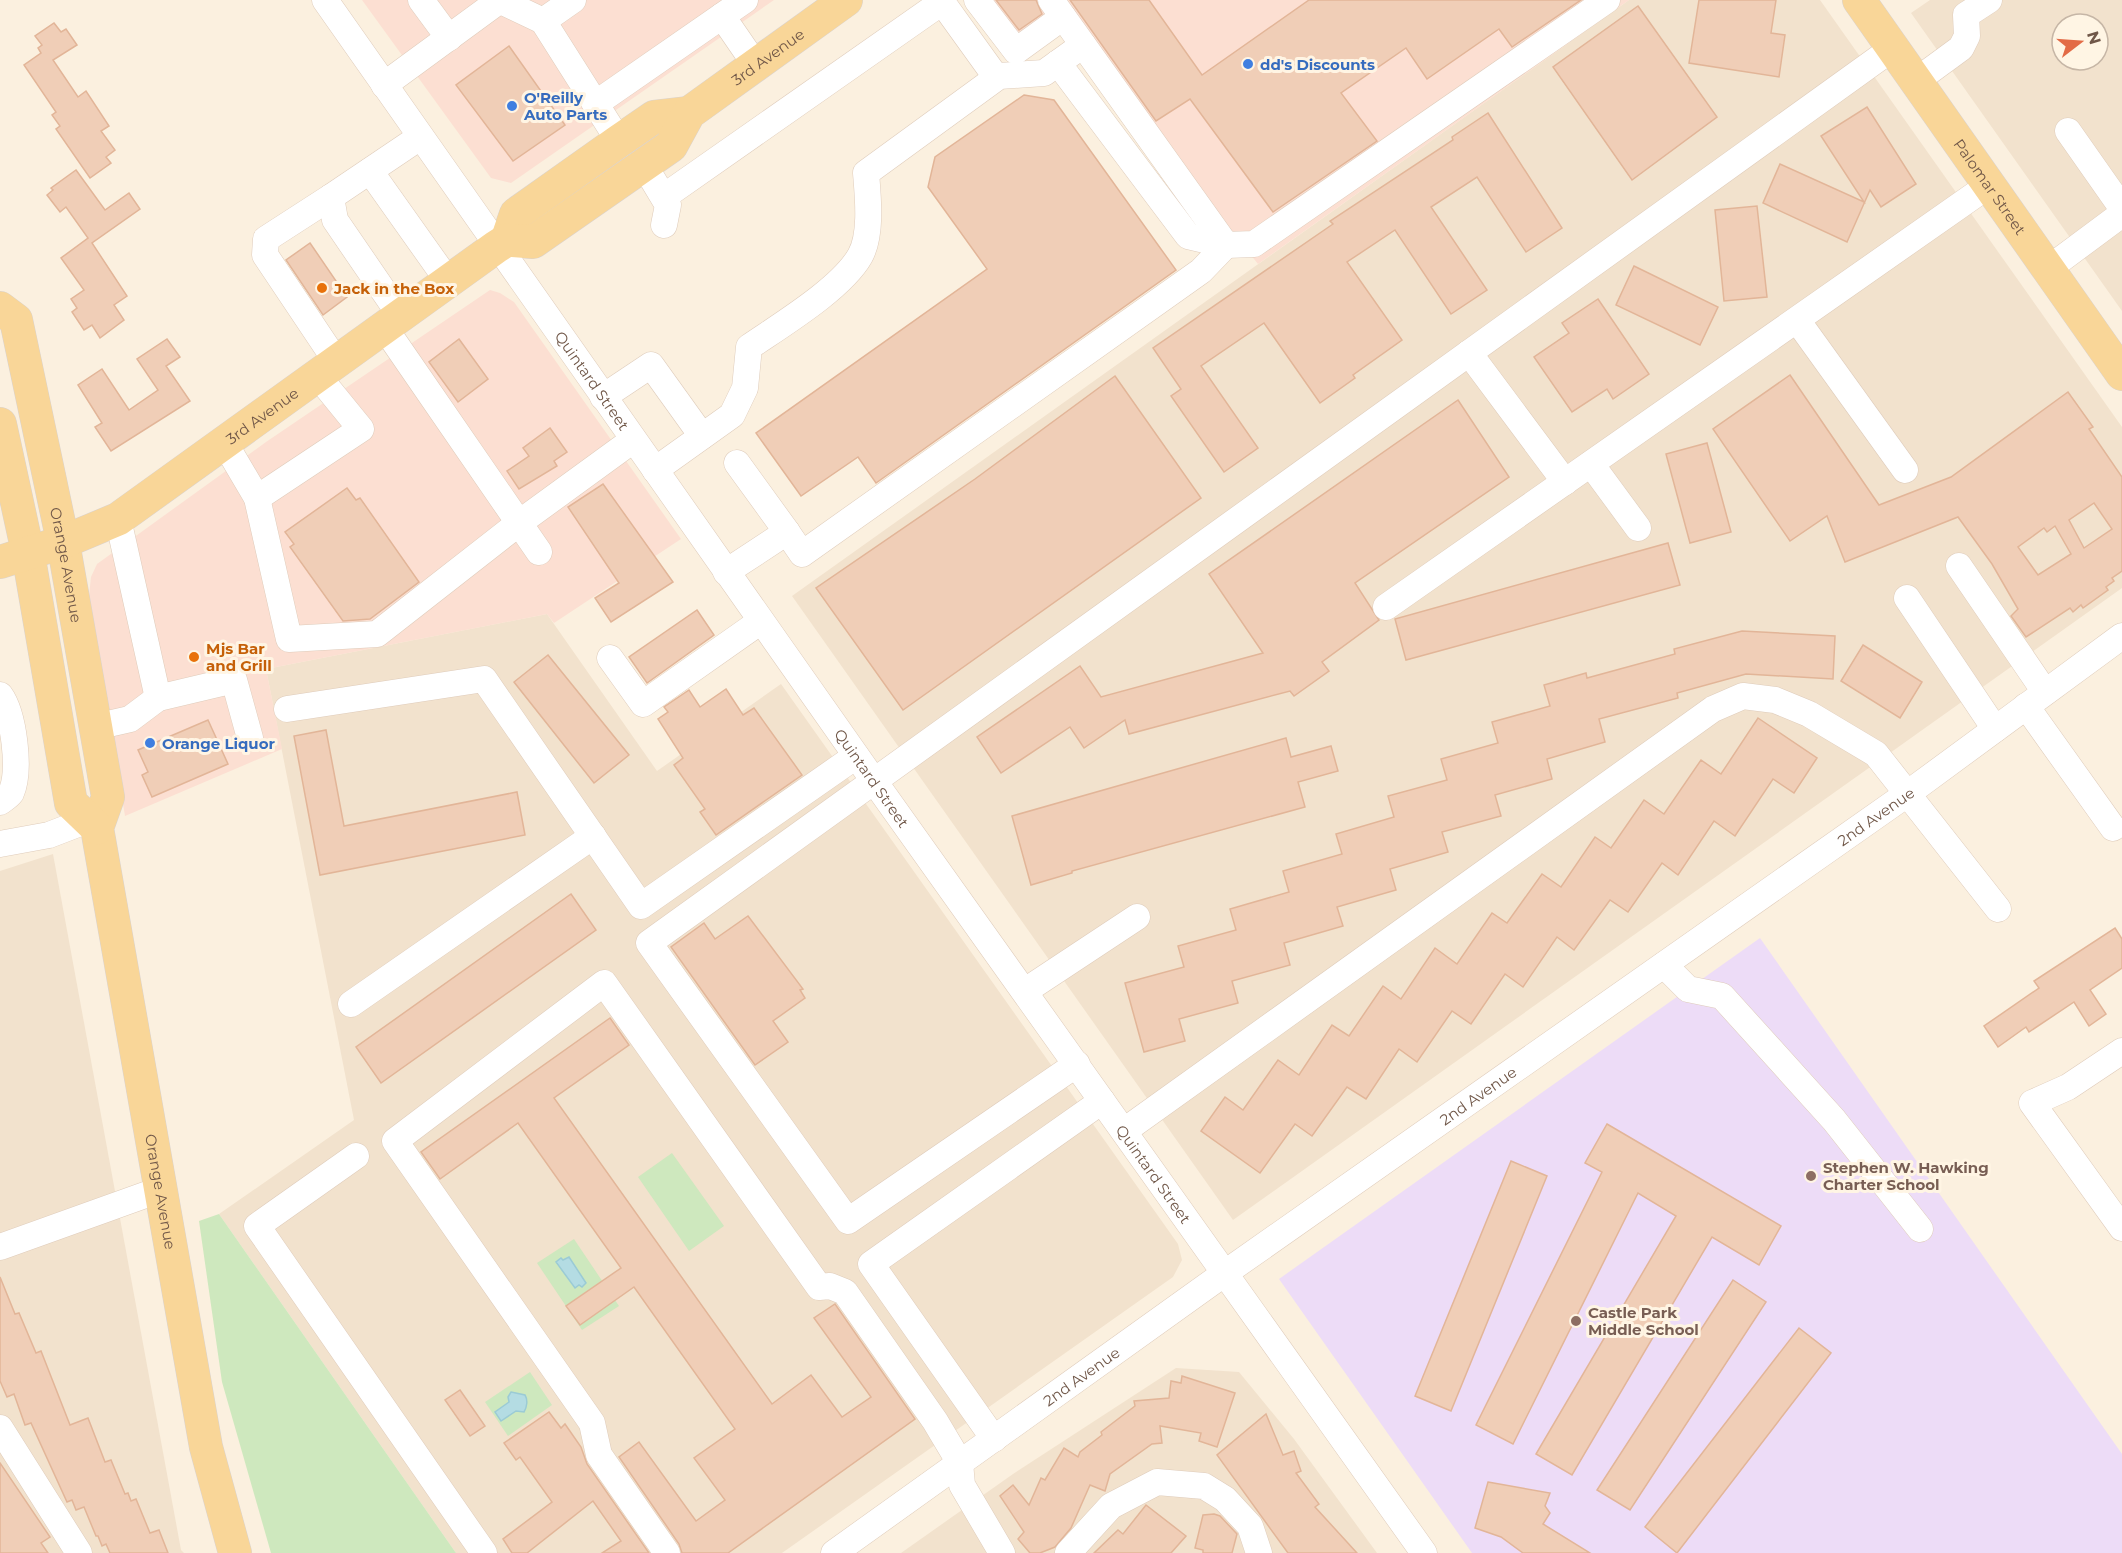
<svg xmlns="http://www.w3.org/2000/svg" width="2122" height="1553" viewBox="0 0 2122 1553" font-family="Montserrat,sans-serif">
<rect width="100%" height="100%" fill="#fbf0df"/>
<g fill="#f2e2cd" fill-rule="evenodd">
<polygon points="1629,0 1820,0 2122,427 2122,588 1233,1220 792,596"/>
<path d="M1930,0H2122V311L1911,13ZM2062,24H2098V60H2062Z"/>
<polygon points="547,614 657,771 781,684 1178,1244 1182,1260 1173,1277 782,1553 456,1553 219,1214 354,1120 266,669"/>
<polygon points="53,854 181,1550 184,1553 0,1553 0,871"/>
<polygon points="1176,1368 1239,1372 1294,1439 1377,1553 901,1553 1013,1474"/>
</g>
<g fill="#fcdfd2">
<polygon points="362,0 774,0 511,183 491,178"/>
<polygon points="970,0 1629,0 1258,264 1196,186 1075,21 1013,61"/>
<polygon points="490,290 500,293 514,302 681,539 554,623 547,614 266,669 282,749 125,816 89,596 91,577 97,564 266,442"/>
</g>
<polygon fill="#eddcf7" points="1760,938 2122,1454 2122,1553 1472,1553 1279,1279"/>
<g fill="#cee8be">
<polygon points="672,1153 724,1226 689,1251 638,1177"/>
<polygon points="219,1214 456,1553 271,1553 222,1382 199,1221"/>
<polygon points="574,1239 619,1306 582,1330 537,1263"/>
<polygon points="530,1372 552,1405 508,1436 485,1402"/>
</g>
<g fill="#b4dce3" stroke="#9bcbd5" stroke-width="1.5">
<polygon points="569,1257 586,1283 582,1287 579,1285 575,1288 556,1262 561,1258 563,1260"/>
<path d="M511,1392L525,1395C528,1400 527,1407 524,1412L516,1411L501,1421L495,1412L509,1402L508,1397Z"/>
</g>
<g fill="#f0ceb7" stroke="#e2b598" stroke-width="1.5" fill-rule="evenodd">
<polygon points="996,0 1036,0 1042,14 1019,30"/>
<polygon points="1070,0 1149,0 1202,75 1309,0 1581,0 1512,47 1499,29 1427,79 1406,48 1341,93 1377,141 1273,212 1190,99 1156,121"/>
<polygon points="1699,0 1776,0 1771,33 1785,35 1779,77 1689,63"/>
<polygon points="1638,6 1717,117 1632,180 1553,67"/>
<polygon points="54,23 61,32 66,29 77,45 53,60 78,97 86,91 109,126 101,131 115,150 106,157 111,163 90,178 56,129 60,126 52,115 56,112 24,65 41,53 38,48 42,45 35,36"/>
<polygon points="509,46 565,125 513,161 456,85"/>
<polygon points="1024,95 1054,100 1176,270 876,483 858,457 801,496 756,433 987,269 928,187 935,157"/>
<polygon points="1867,107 1916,184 1881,207 1870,190 1847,242 1763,203 1780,164 1864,202 1821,136"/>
<polygon points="1488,113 1562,228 1526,252 1477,177 1431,207 1487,290 1451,314 1395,230 1347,262 1402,340 1353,375 1355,378 1320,403 1264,323 1201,366 1258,448 1224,472 1171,396 1181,389 1153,348 1333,224 1330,221 1453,140 1452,137"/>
<polygon points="76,170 105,210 129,193 140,209 92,243 127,296 114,305 124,320 100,338 92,325 84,330 72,312 77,308 71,299 84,290 61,258 88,238 66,207 60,212 47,195 53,190 51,188"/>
<polygon points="1757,206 1767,297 1724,301 1715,210"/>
<polygon points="310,243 347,297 323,315 286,260"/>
<polygon points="1634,266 1718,307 1700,345 1616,305"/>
<polygon points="1598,299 1649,374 1613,399 1607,389 1572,412 1534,357 1569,333 1562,323"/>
<polygon points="167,339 180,357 166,366 190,401 111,451 95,427 102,423 78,385 102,369 129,410 158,390 137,359"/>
<polygon points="459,339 488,379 458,402 429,362"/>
<path d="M1790,375L1879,505L1951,477L2068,392L2093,427L2089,429L2122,477V571L2112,578L2114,581L2106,587L2108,590L2083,608L2081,605L2073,612L2070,608L2026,637L2011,616L2018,609L1992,564L1958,517L1845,562L1827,516L1790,541L1713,429ZM2094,503L2112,529L2084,548L2069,520ZM2055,526L2071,554L2038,575L2018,547L2044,528L2047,532Z"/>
<polygon points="1115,376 1201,498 903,710 816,588 975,479"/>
<polygon points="1458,400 1509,477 1355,583 1379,620 1322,662 1329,671 1294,696 1290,691 1129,734 1125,720 1084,748 1070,727 1001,773 977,737 1080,666 1101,697 1263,653 1209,574"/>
<polygon points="550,428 567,452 554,461 557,466 519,489 507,471 529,456 523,448"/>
<polygon points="1707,443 1731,532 1690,543 1666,454"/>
<polygon points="603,484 673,582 611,622 595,598 619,583 568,507"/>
<polygon points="347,488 356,500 360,498 419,582 370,619 343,621 290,547 294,544 285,532"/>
<polygon points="1668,543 1680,585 1406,660 1395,619"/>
<polygon points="697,610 714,635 647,683 629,657"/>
<polygon points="1742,631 1835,636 1833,679 1746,674 1677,693 1678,698 1599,719 1605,742 1547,759 1552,779 1495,795 1501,816 1442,832 1448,852 1390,869 1396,890 1337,907 1343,926 1284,943 1290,965 1232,981 1238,1003 1179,1019 1185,1041 1144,1052 1125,983 1184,967 1178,946 1236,930 1230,909 1289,892 1283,871 1342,854 1336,834 1394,817 1388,796 1447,780 1441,759 1498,743 1492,722 1550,706 1544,685 1586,673 1587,678 1675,654 1674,649"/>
<polygon points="1863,645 1922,682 1900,718 1841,681"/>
<polygon points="548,655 629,755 594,783 514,682"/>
<polygon points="726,689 743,715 754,708 802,775 716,835 700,812 705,809 674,765 683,758 658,719 668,712 664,707 689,690 700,707"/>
<polygon points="1758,718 1817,758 1794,793 1773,779 1735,836 1714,821 1678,875 1662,863 1628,912 1610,900 1574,950 1557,937 1523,987 1505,974 1471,1024 1452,1011 1417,1062 1399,1049 1366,1099 1347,1087 1312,1136 1295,1124 1260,1173 1201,1131 1225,1097 1243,1110 1278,1060 1299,1075 1332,1025 1349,1036 1383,986 1401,999 1435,948 1457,964 1492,913 1507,923 1542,874 1561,887 1595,837 1611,848 1644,800 1664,814 1701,760 1721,774"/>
<polygon points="208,720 228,764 152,797 142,775 148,772 138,750"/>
<polygon points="326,730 344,826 517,792 525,835 320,875 294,736"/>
<polygon points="1286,738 1291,757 1331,746 1338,771 1298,782 1305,807 1072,871 1072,873 1031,885 1012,816"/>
<polygon points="571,894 596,930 381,1083 356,1047"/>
<polygon points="748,916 803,989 800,990 805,998 773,1021 788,1042 755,1065 671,947 704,923 715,939"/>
<polygon points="2115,928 2122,939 2122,968 2090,990 2106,1014 2089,1026 2074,1002 2029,1032 2026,1027 1998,1047 1984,1026 2039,988 2034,981"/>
<polygon points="610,1018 629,1045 554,1098 772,1404 811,1375 842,1417 871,1397 814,1318 835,1304 915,1419 728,1553 682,1553 679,1544 619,1457 639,1442 696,1521 725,1500 694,1458 735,1429 634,1287 580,1325 566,1306 621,1268 518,1123 440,1179 421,1152"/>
<polygon points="1607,1124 1781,1226 1759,1265 1712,1237 1572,1475 1536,1454 1676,1216 1638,1193 1513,1444 1476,1425 1602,1172 1585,1163"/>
<polygon points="1511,1161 1547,1176 1451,1411 1415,1396"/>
<polygon points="0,1277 15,1314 19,1313 36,1353 41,1351 70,1425 88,1418 105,1462 111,1460 125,1494 128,1493 131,1501 136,1499 150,1533 159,1530 168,1553 110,1553 106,1544 102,1546 98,1536 96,1536 84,1507 76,1510 72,1500 67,1502 31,1423 25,1425 14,1394 7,1397 0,1381"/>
<polygon points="1733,1280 1766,1302 1630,1510 1597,1490"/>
<polygon points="1799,1328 1831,1353 1677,1553 1645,1527"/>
<polygon points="1182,1376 1235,1393 1217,1447 1199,1441 1201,1433 1160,1426 1162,1443 1152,1444 1110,1474 1105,1491 1090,1485 1071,1528 1055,1547 1040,1553 1030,1553 1018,1539 1024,1532 1000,1496 1013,1485 1029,1505 1041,1478 1045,1480 1064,1448 1078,1457 1080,1452 1102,1435 1101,1432 1135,1406 1134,1401 1169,1398 1171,1381 1181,1383"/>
<polygon points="460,1390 485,1426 470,1436 445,1400"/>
<polygon points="549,1412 561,1428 565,1424 581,1447 587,1464 649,1553 602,1553 621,1541 593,1501 527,1553 512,1553 503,1539 552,1502 520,1457 516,1460 504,1443"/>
<polygon points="1266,1414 1283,1455 1294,1451 1301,1471 1296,1473 1319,1504 1315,1507 1357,1553 1288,1553 1217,1455"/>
<polygon points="0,1463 50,1537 41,1543 48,1553 0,1553"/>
<polygon points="1488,1482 1550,1493 1545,1506 1550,1513 1543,1524 1590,1553 1523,1553 1501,1537 1475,1528"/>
<polygon points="1146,1505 1186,1536 1171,1553 1094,1553 1118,1530 1123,1534"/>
<polygon points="1214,1514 1220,1516 1237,1534 1232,1553 1203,1553 1203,1550 1195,1548 1203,1515"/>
</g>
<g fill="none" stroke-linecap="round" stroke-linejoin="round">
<g stroke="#dfccbb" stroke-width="27">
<g id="minor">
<path id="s1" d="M325,0L874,781L1424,1553"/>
<polyline points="421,0 449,38"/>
<polyline points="977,0 1016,51 1063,17"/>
<polyline points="1051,0 1226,245 1254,244 1607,0"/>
<polyline points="501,1 543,21 619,141"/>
<polyline points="722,16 755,64"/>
<polyline points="543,21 573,0"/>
<polyline points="1058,63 1188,236 1226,245"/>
<polyline points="1916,81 1961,48 1967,36 1966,15 1989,0"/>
<polyline points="384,85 500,0"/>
<polyline points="595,104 745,0"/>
<polyline points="2068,131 2122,208"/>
<polyline points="644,165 668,205 664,225"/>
<polyline points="370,171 448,281"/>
<polyline points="665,196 942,2 996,77"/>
<polyline points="331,197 266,239 265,255 336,361"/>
<polyline points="2048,269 2122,214"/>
<polyline points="400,315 335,220 331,197 420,137"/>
<polyline points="1797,320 1905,470"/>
<polyline points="384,327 519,523 633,440"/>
<polyline points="1469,353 1565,482"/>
<polyline points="603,397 651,365 702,436"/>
<polyline points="224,442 257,498 289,639 377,634 519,523 539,552"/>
<polyline points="1591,464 1638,528"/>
<path d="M655,470L732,415L745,388L749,347C781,325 841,289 860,256C872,235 868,197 866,173L999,76L1044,73L1083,45"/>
<polyline points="257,498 361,429 317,375"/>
<polyline points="118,519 158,698 234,680 250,738"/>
<polyline points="787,532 802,554 1201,271 1226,245"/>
<polyline points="1959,566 2045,692"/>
<polyline points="726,572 787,532 737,463"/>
<polyline points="1907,598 1995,729"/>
<polyline points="1386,607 1989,185"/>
<polyline points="610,658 643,704 761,621"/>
<path d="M0,695C14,714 21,771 11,793C8,797 4,799 0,802"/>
<polyline points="2026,706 2113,828"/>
<polyline points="287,709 484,679 641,906 856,756"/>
<polyline points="95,727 130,719 158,698"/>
<polyline points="0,844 49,835 88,820"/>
<polyline points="1664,965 1688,989 1722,996 1834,1120 1920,1229"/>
<polyline points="1025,991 1137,917"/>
<polyline points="351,1004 593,836"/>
<polyline points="2122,1051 2068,1087 2032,1103 2122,1228"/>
<polyline points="1077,1064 848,1221 649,943 1893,48"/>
<polyline points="1124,1131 1713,709 1743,696 1775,700 1809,714 1876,754 1998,909"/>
<polyline points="356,1156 257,1226 484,1553"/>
<polyline points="0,1247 159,1190"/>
<polyline points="0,1428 79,1553"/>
<polyline points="994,1439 871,1264 1102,1101"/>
<polyline points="667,1553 599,1455 592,1423 395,1141 604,983 819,1287 830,1286 845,1292 935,1421 960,1463 962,1485 1002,1553"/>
<path id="s2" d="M834,1553L1225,1273L1907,794L2122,636"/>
<polyline points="1068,1553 1111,1506 1157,1482 1204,1486 1225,1499 1250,1526 1259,1553"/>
</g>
</g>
<g stroke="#dad3cf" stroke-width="34">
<g id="major">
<path id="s3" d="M1859,0L2122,374"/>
<polyline points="507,240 516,214 619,141 654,117 689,113"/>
<path id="s4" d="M0,308L16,320L63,542L108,797L97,828L206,1447L235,1553"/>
<polyline points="0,424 28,553 71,803 97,828"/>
<path id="s5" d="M0,562L63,542L118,519L496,247L507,240L533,242L671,146L689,113L846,0"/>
</g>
</g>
<use href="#minor" stroke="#fff" stroke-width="26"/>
<use href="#major" stroke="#f9d698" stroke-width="33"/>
</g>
<g fill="#3f7fe0" stroke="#fff5e4" stroke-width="2">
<circle cx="1248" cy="64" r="6"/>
<circle cx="512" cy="106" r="6"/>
<circle cx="150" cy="743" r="6"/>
</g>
<g fill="#e8710a" stroke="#fff5e4" stroke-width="2">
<circle cx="322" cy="288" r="6"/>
<circle cx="194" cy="657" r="6"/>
</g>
<g fill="#8d6e63" stroke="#fff5e4" stroke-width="2">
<circle cx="1811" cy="1176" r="6"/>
<circle cx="1576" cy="1321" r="6"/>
</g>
<g text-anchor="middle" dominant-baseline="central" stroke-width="6" stroke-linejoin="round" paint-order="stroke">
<g font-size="15" fill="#705748" stroke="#fff5e4">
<text stroke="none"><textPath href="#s5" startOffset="933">3rd Avenue</textPath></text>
<text stroke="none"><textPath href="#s3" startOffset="228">Palomar Street</textPath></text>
<text stroke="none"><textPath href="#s1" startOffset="465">Quintard Street</textPath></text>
<text stroke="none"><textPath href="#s5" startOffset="303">3rd Avenue</textPath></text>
<text stroke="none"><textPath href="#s4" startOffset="270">Orange Avenue</textPath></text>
<text stroke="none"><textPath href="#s1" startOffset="951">Quintard Street</textPath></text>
<text stroke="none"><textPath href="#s2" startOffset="1276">2nd Avenue</textPath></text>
<text stroke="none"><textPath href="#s2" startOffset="790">2nd Avenue</textPath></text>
<text stroke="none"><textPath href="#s1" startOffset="1437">Quintard Street</textPath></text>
<text stroke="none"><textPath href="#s4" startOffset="908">Orange Avenue</textPath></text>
<text stroke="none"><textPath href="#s2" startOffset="304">2nd Avenue</textPath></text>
</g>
<g font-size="15" font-weight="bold" fill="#366cbe" stroke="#fff5e4" text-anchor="start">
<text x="1260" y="64">dd's Discounts</text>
<text x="524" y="97">O'Reilly<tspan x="524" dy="17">Auto Parts</tspan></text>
<text x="162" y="743">Orange Liquor</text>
</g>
<g font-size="15" font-weight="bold" fill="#c56008" stroke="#fff5e4" text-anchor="start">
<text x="334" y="288">Jack in the Box</text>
<text x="206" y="648">Mjs Bar<tspan x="206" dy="17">and Grill</tspan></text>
</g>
<g font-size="15" font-weight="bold" fill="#785e54" stroke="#fff5e4" text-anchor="start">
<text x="1823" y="1167">Stephen W. Hawking<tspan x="1823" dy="17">Charter School</tspan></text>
<text x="1588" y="1312">Castle Park<tspan x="1588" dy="17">Middle School</tspan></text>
</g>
</g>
<g transform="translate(2080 42) rotate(73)"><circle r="28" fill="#fff5e4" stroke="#c6b6a6" stroke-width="1.5"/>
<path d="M0-4.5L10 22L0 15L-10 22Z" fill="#e36b46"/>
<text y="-9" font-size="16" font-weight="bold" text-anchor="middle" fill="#705748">N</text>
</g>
</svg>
